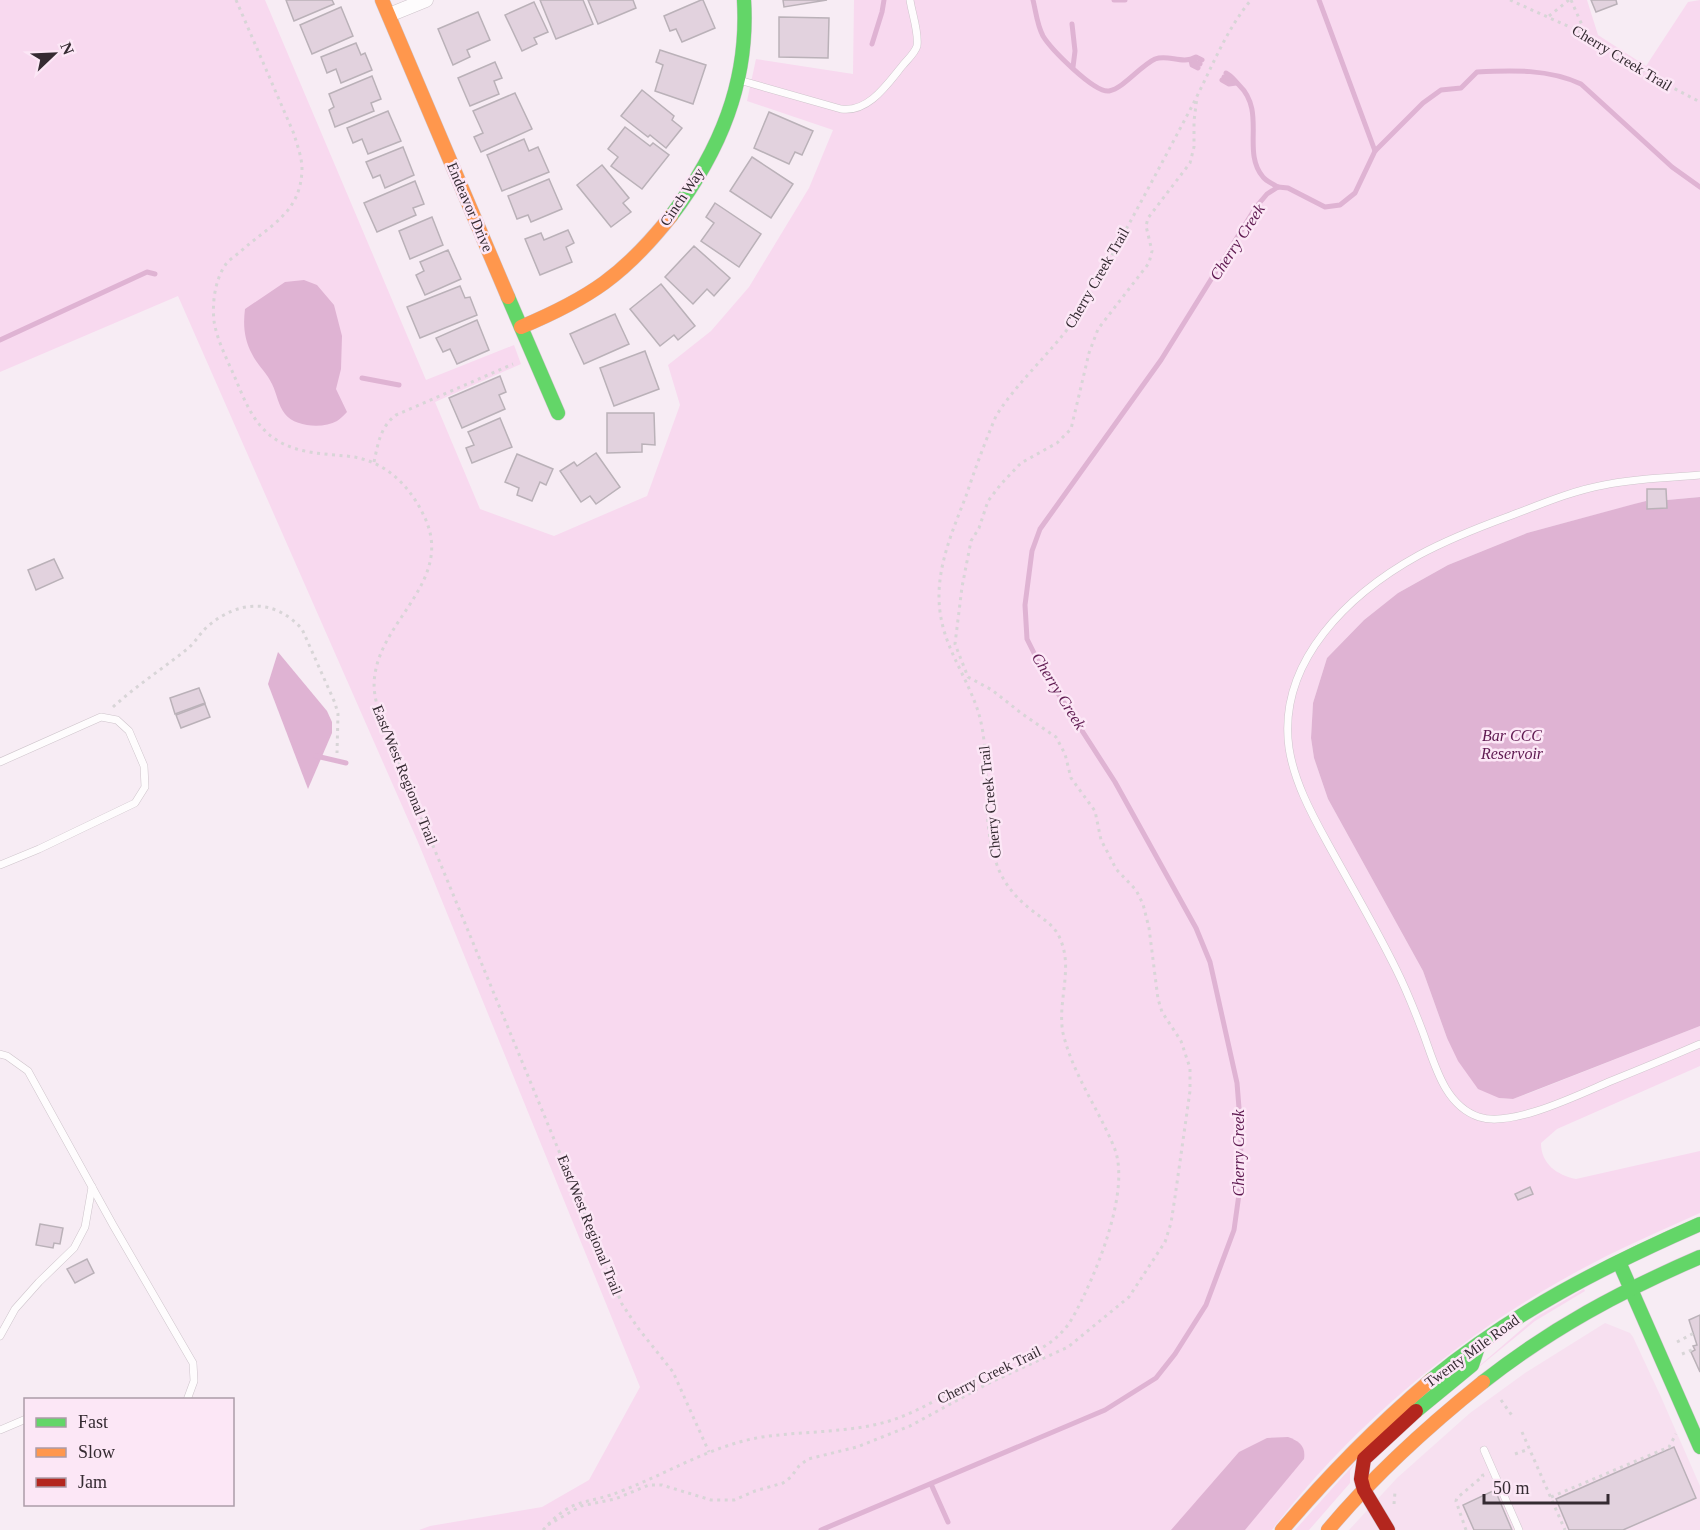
<svg xmlns="http://www.w3.org/2000/svg" width="1700" height="1530" viewBox="0 0 1700 1530" font-family="Georgia,serif">
<rect width="100%" height="100%" fill="#f7ecf4"/>
<polygon fill="#f7e0f0" points="1605,1323 1630,1333 1633,1337 1661,1397 1700,1486 1700,1530 1349,1530 1397,1478 1470,1413 1525,1373"/>
<g fill="#f8d9ef">
<path d="M0,0H265L426,380L514,345L521,364L435,402L480,509L554,536L647,496L680,405L668,365L711,331L749,287L809,188L833,130L747,101L756,59L853,74L854,0H1587L1598,35L1646,66L1688,2L1700,0V497L1667,500V508L1646,509V501L1527,533L1448,565L1398,593L1364,620L1327,658L1313,703L1311,738L1314,758L1328,799L1423,971L1447,1038L1499,1098L1513,1099L1527,1094L1700,1026V1066L1557,1129L1541,1143C1541,1164 1557,1175 1576,1179L1700,1151V1213C1653,1234 1605,1255 1560,1281C1450,1344 1349,1429 1272,1530H419L430,1526L542,1507L589,1480L640,1387L418,842L178,296L0,372Z"/>
<polygon points="1584,1289 1585,1291 1535,1321 1457,1385 1536,1317"/>
<polygon points="1355,1463 1350,1471 1350,1483 1309,1530 1295,1530"/>
</g>
<g fill="#dfb3d3">
<path d="M304,280L317,285L334,305L342,336L341,369L336,389L347,412C344,415 340,419 337,421C323,429 295,427 285,414C278,405 277,394 272,384C267,373 257,365 252,354C244,339 243,325 245,309L285,282Z"/>
<polygon points="1700,497 1700,1026 1513,1099 1499,1098 1478,1089 1458,1061 1447,1038 1423,971 1328,799 1314,758 1311,738 1313,703 1327,658 1364,620 1398,593 1448,565 1527,533 1634,504 1646,501 1647,509 1666,508 1667,500"/>
<polygon points="278,652 327,711 332,722 332,733 308,789 268,684"/>
<path d="M1288,1437C1299,1441 1306,1446 1304,1459L1245,1530H1171L1239,1452L1267,1438Z"/>
</g>
<g fill="none" stroke-linecap="round" stroke-linejoin="round">
<g stroke="#dfb3d3" stroke-width="5">
<path d="M1033,0C1036,12 1037,25 1043,36C1051,49 1094,93 1109,91C1124,88 1140,66 1155,59C1169,54 1182,65 1196,57L1202,60"/>
<polyline points="1114,0 1125,0"/>
<polyline points="1319,0 1375,151"/>
<polyline points="1072,24 1075,51 1073,67"/>
<polyline points="872,44 882,12 884,0"/>
<polyline points="1191,60 1192,65 1198,68"/>
<polyline points="1191,60 1200,64"/>
<path d="M1226,73C1232,76 1234,80 1239,85C1267,112 1241,151 1263,177C1266,181 1273,184 1278,187"/>
<polyline points="1224,77 1234,82"/>
<polyline points="1222,80 1229,84 1236,83"/>
<polyline points="0,340 147,272 155,274"/>
<polyline points="362,378 399,385"/>
<polyline points="316,756 346,763"/>
<polyline points="931,1484 948,1522"/>
<path d="M821,1530L1105,1410L1156,1378L1175,1354L1206,1305L1234,1230L1240,1187L1241,1133L1237,1083L1210,962L1196,928L1115,782L1041,667L1027,639L1025,605L1032,551L1040,529L1161,360L1256,207L1267,194L1278,187L1288,188L1325,207L1340,205L1355,193L1375,151L1423,103L1441,90L1461,88L1477,72C1512,70 1549,69 1581,84L1672,167L1700,187"/>
</g>
</g>
<g fill="#e2d2de" stroke="#bab1b8" stroke-width="1.5">
<polygon points="286,0 332,0 334,4 294,21"/>
<polygon points="540,0 583,0 593,24 556,39"/>
<polygon points="588,0 633,0 636,8 598,24"/>
<polygon points="701,0 703,0 715,28 682,42 676,29 670,31 664,16"/>
<polygon points="783,0 827,0 784,7"/>
<polygon points="1591,0 1616,0 1617,4 1596,12"/>
<polygon points="534,2 548,32 534,38 537,44 522,51 505,15"/>
<polygon points="341,7 353,36 312,54 300,25"/>
<polygon points="478,12 490,40 467,50 470,57 453,65 438,29"/>
<polygon points="779,17 829,18 828,58 779,57"/>
<polygon points="356,43 361,55 365,53 372,70 341,83 336,69 327,73 321,57"/>
<polygon points="660,50 706,65 693,104 655,91 663,65 656,62"/>
<polygon points="495,62 502,78 494,81 499,94 470,106 458,78"/>
<polygon points="372,76 381,99 371,103 374,111 335,127 329,110 334,107 329,94"/>
<polygon points="642,90 674,116 672,120 682,128 666,148 650,135 648,137 621,116"/>
<polygon points="515,93 532,129 481,152 474,137 483,133 473,111"/>
<polygon points="388,111 401,141 368,154 362,139 353,143 347,128"/>
<polygon points="769,112 813,131 802,155 795,152 789,164 754,148"/>
<polygon points="625,127 650,146 653,143 669,155 642,189 611,166 618,157 608,149"/>
<polygon points="524,139 529,151 538,147 549,172 502,191 487,155"/>
<polygon points="403,147 414,175 385,188 380,175 373,178 366,162"/>
<polygon points="752,157 793,184 771,218 730,191"/>
<polygon points="602,165 629,198 623,203 631,212 611,227 577,185"/>
<polygon points="549,179 562,209 531,222 528,215 517,219 508,196"/>
<polygon points="415,181 424,204 413,208 416,215 377,232 364,203"/>
<polygon points="715,203 761,234 739,267 701,241 714,223 706,217"/>
<polygon points="432,217 443,245 410,259 399,231"/>
<polygon points="568,230 574,243 566,247 572,262 540,275 525,239 541,233 544,240"/>
<polygon points="694,246 730,278 714,296 707,289 693,304 665,277"/>
<polygon points="448,250 461,279 425,295 416,275 424,271 420,262"/>
<polygon points="661,284 695,326 678,340 674,335 660,346 630,309"/>
<polygon points="460,286 465,298 470,297 477,315 420,338 407,307"/>
<polygon points="615,314 629,344 584,364 570,334"/>
<polygon points="477,320 489,350 457,364 450,349 443,352 436,338"/>
<polygon points="645,351 659,389 614,406 600,368"/>
<polygon points="500,376 506,392 499,395 505,409 462,428 449,398"/>
<polygon points="607,413 654,413 655,445 642,444 642,452 607,453"/>
<polygon points="500,418 512,447 472,463 466,448 474,445 468,432"/>
<polygon points="596,453 620,487 596,504 590,496 581,502 560,471 574,462 577,466"/>
<polygon points="517,454 553,469 546,485 540,482 532,501 517,495 519,488 505,482"/>
<polygon points="1647,489 1666,489 1667,508 1647,509"/>
<polygon points="54,559 63,578 36,590 28,570"/>
<polygon points="199,688 205,703 175,714 170,698"/>
<polygon points="205,704 210,717 181,728 176,715"/>
<polygon points="1530,1187 1533,1194 1518,1200 1515,1194"/>
<polygon points="40,1224 63,1228 60,1244 54,1243 53,1248 36,1245"/>
<polygon points="87,1259 94,1273 75,1283 67,1269"/>
<polygon points="1700,1315 1700,1372 1691,1352 1695,1350 1693,1346 1697,1345 1689,1320"/>
<polygon points="1674,1447 1696,1498 1623,1530 1569,1530 1556,1499"/>
<polygon points="1495,1490 1512,1530 1474,1530 1463,1505"/>
</g>
<g fill="none" stroke-linecap="round" stroke-linejoin="round">
<g stroke="#cec4cb" stroke-width="8">
<g id="lane">
<path d="M739,80L841,109C869,113 888,83 903,65C908,59 915,53 917,46C919,32 912,14 910,0"/>
<path d="M1700,475C1668,478 1635,478 1604,485C1571,491 1539,505 1507,517C1477,528 1447,540 1419,555C1350,593 1277,661 1289,748C1294,781 1311,813 1327,842C1350,884 1375,926 1396,969C1406,989 1414,1009 1422,1030C1434,1061 1443,1105 1479,1117C1512,1128 1580,1094 1611,1081C1641,1069 1670,1057 1700,1044"/>
<polyline points="0,762 101,717 117,720 129,731 144,766 145,787 135,803 39,849 0,865"/>
<polyline points="0,1054 7,1056 28,1071 113,1225 193,1363 194,1381 187,1400"/>
<polyline points="0,1336 15,1309 39,1282 74,1248 85,1227 92,1187"/>
<polyline points="0,1430 26,1419"/>
<polyline points="1484,1450 1519,1530"/>
</g>
</g>
<g stroke="#cec4cb" stroke-width="15">
<polyline id="street" points="389,15 426,0"/>
</g>
<g stroke="#cec4cb" stroke-width="15">
<g id="fast">
<path d="M671,216C720,151 749,82 744,0"/>
<polyline points="508,297 558,413"/>
<polyline points="1619,1262 1700,1447"/>
<path d="M1431,1380C1512,1313 1604,1266 1700,1224"/>
<path d="M1483,1382C1552,1328 1619,1292 1700,1257"/>
<polyline points="1416,1411 1472,1365 1479,1344"/>
</g>
</g>
<g stroke="#cec4cb" stroke-width="15">
<g id="slow">
<polyline points="382,0 508,297"/>
<path d="M521,327C590,298 624,275 671,216"/>
<path d="M1282,1530C1328,1476 1377,1426 1431,1380"/>
<path d="M1328,1530C1374,1475 1427,1427 1483,1382"/>
</g>
</g>
<g stroke="#cec4cb" stroke-width="15">
<polyline id="jam" points="1388,1530 1364,1490 1361,1479 1364,1459 1416,1411"/>
</g>
<g stroke="#d8d5d7" stroke-width="3" stroke-dasharray="3 4.5" stroke-linecap="butt">
<path d="M236,0L294,134C297,145 302,157 302,169C301,214 268,226 240,252C235,256 229,260 226,264C215,279 212,303 214,321C217,341 228,361 236,380C246,404 256,429 280,442C299,453 324,454 346,456C383,459 409,484 424,516C455,579 383,618 375,674C372,691 377,706 382,722L622,1304L638,1328L673,1372L709,1452"/>
<polyline points="1510,0 1594,38 1658,80 1700,102"/>
<polyline points="1571,0 1582,25 1582,32"/>
<polyline points="1549,16 1569,0"/>
<path d="M374,462C378,444 380,427 396,415L513,364"/>
<path d="M113,707C136,686 162,669 186,650C195,643 200,633 208,626C239,600 274,598 302,629L335,703L338,714L337,753"/>
<polyline points="1677,1342 1694,1333"/>
<polyline points="1682,1354 1694,1349"/>
<polyline points="1501,1400 1513,1417"/>
<polyline points="1522,1432 1565,1530"/>
<polyline points="1515,1454 1529,1449"/>
<polyline points="1551,1497 1669,1447 1676,1434"/>
<polyline points="1394,1504 1395,1492"/>
<polyline points="548,1525 581,1506 615,1499 649,1485 662,1485 711,1500 734,1500 755,1491 783,1483 791,1477 799,1466 808,1459 857,1447 910,1426 987,1384 1068,1347 1129,1297 1165,1242 1171,1223 1175,1197 1190,1091 1190,1068 1181,1041 1162,1012 1158,999 1149,928 1143,904 1136,890 1116,869 1109,855 1101,840 1095,811 1071,778 1065,754 1056,737 1021,713 992,690 968,677 955,644 962,587 971,541 979,528 988,501 1001,484 1021,463 1057,443 1071,429 1089,353 1098,329 1149,263 1152,251 1146,226 1148,218 1190,163 1194,147 1194,121 1197,97"/>
<path d="M543,1530C574,1495 586,1506 624,1490C670,1472 713,1445 762,1437C803,1431 846,1433 886,1422C924,1411 955,1387 990,1371C1022,1357 1055,1349 1073,1317C1095,1277 1132,1190 1114,1147C1098,1108 1073,1075 1063,1033C1057,1003 1073,970 1061,941C1055,924 1042,919 1029,908C1015,897 1003,882 997,865C979,817 993,759 978,711C964,669 938,641 939,593C940,559 954,527 966,496C975,469 985,442 996,416C1021,376 1060,346 1084,305C1121,240 1156,174 1191,108C1210,72 1225,31 1251,0"/>
<polyline points="1466,1530 1456,1501 1457,1498 1483,1476 1482,1474"/>
</g>
<use href="#lane" stroke="#fefcfd" stroke-width="7"/>
<use href="#street" stroke="#fefcfd" stroke-width="14"/>
<use href="#fast" stroke="#63d668" stroke-width="14"/>
<use href="#slow" stroke="#ff974d" stroke-width="14"/>
<use href="#jam" stroke="#b3261e" stroke-width="14"/>
</g>
<g text-anchor="middle" dominant-baseline="central" stroke-width="5" stroke-linejoin="round" paint-order="stroke">
<g font-size="15" fill="#352b32" stroke="#fce7f6">
<text transform="translate(1622 58) rotate(31)">Cherry Creek Trail</text>
<text transform="translate(682 197) rotate(-56)">Cinch Way</text>
<text transform="translate(470 207) rotate(67)">Endeavor Drive</text>
<text transform="translate(1097 278) rotate(-60)">Cherry Creek Trail</text>
<text transform="translate(405 775) rotate(68)">East/West Regional Trail</text>
<text transform="translate(990 802) rotate(-96)">Cherry Creek Trail</text>
<text transform="translate(590 1225) rotate(68)">East/West Regional Trail</text>
<text transform="translate(1472 1351) rotate(-36)">Twenty Mile Road</text>
<text transform="translate(989 1375) rotate(-26)">Cherry Creek Trail</text>
</g>
<g font-size="16" font-style="italic" fill="#5e1950" stroke="#fce7f6">
<text transform="translate(1237 242) rotate(-57)">Cherry Creek</text>
<text transform="translate(1059 691) rotate(58)">Cherry Creek</text>
<text x="1512" y="735">Bar CCC<tspan x="1512" dy="18">Reservoir</tspan></text>
<text transform="translate(1238 1153) rotate(-90)">Cherry Creek</text>
</g>
</g>
<rect x="24" y="1398" width="210" height="108" fill="#fce7f6" stroke="#ac9ca8" stroke-width="1.5"/>
<rect x="36" y="1418" width="30" height="9" fill="#63d668" stroke="#ac9ca8" stroke-width="1.5"/>
<text x="78" y="1428" font-size="18" fill="#352b32">Fast</text>
<rect x="36" y="1448" width="30" height="9" fill="#ff974d" stroke="#ac9ca8" stroke-width="1.5"/>
<text x="78" y="1458" font-size="18" fill="#352b32">Slow</text>
<rect x="36" y="1478" width="30" height="9" fill="#b3261e" stroke="#ac9ca8" stroke-width="1.5"/>
<text x="78" y="1488" font-size="18" fill="#352b32">Jam</text>
<g transform="translate(54 54) rotate(67)" stroke="#fce7f6" stroke-width="4.5" paint-order="stroke">
<path d="M0-4.5L10 22L0 15L-10 22Z" fill="#352b32"/>
<text y="-9" font-size="16" font-weight="bold" text-anchor="middle" fill="#352b32">N</text>
</g>
<path d="M1484 1494v9h124v-9" fill="none" stroke="#352b32" stroke-width="3"/>
<text x="1493" y="1494" font-size="18" fill="#352b32" stroke="#fce7f6" stroke-width="4.5" paint-order="stroke">50 m</text>
</svg>
